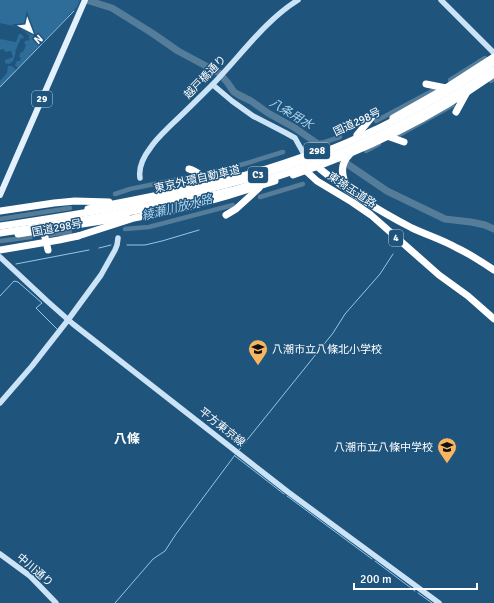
<svg xmlns="http://www.w3.org/2000/svg" width="494" height="603" viewBox="0 0 494 603" font-family="Signika,'Noto Sans JP',sans-serif">
<rect width="100%" height="100%" fill="#1f547d"/>
<g fill="#2e6d99">
<polygon points="0,0 80,0 77,7 69,15 18,68 15,65 17,61 20,61 21,58 19,57 21,52 23,52 26,45 24,43 26,40 28,41 30,39 28,37 30,36 24,31 22,31 22,28 0,23"/>
<polygon points="19,34 21,34 24,37 23,39 21,38 15,52 16,52 13,61 9,64 5,63 5,60 13,57 11,51 5,52 4,49 0,50 0,39 16,42"/>
<polygon points="8,66 12,66 13,68 14,67 16,71 0,87 0,81 7,73"/>
</g>
<g fill="none" stroke-linecap="round" stroke-linejoin="round">
<g stroke="#94c7e9" stroke-width="1">
<polyline points="0,87 74,11"/>
<polyline points="127,245 145,245 162,241 199,230"/>
<polyline points="99,248 111,245"/>
<polyline points="16,264 89,250"/>
<polyline points="0,296 14,281 18,282 42,303 36,308 57,329"/>
<polyline points="239,450 321,348 333,333 345,314 380,274 393,254"/>
<polyline points="235,456 284,494"/>
<polyline points="287,496 372,559"/>
<polyline points="375,561 415,591"/>
<polyline points="418,593 432,603"/>
<polyline points="115,603 153,559 165,551 176,534 235,455"/>
</g>
<g stroke="#557d9a" stroke-width="4.5">
<polyline points="450,80 485,58"/>
<polyline points="491,81 494,79"/>
<polyline points="376,121 434,90"/>
<polyline points="399,135 453,105"/>
<polyline points="309,145 325,142 340,137"/>
<polyline points="366,151 379,144"/>
<polyline points="209,173 244,164 283,152"/>
<polyline points="115,194 130,189 194,176"/>
<polyline points="260,197 303,184"/>
<polyline points="0,219 70,208"/>
<polyline points="125,229 149,227 233,205"/>
<polyline points="48,235 70,232"/>
<polyline points="1,241 31,237"/>
</g>
<g stroke="#557d9a" stroke-width="7">
<polyline points="86,0 112,8 152,33 178,51 219,73 227,82 234,92 239,95 251,101 268,113 295,128 331,153"/>
<polyline points="340,159 387,191 445,219 471,222 485,225 494,229"/>
</g>
<g stroke="#cbe3f6" stroke-width="5.5">
<polyline points="441,0 494,53"/>
<polyline points="213,85 232,101 253,116 286,133 295,138 305,156"/>
<path d="M140,178C138,166 144,156 151,147C157,138 164,132 172,124C185,112 198,99 211,86C240,57 263,22 298,0"/>
<polyline points="0,257 47,301 73,324 288,492 439,603"/>
<polyline points="0,403 32,366 68,320 101,275 115,250 117,245 118,238"/>
<polyline points="0,554 30,576 56,603"/>
</g>
<polyline stroke="#e3f1fd" stroke-width="6" points="0,195 85,0"/>
<g stroke="#fff" stroke-width="7">
<polyline points="426,84 446,88"/>
<polyline points="456,112 467,92"/>
<polyline points="393,118 446,88 494,57"/>
<polyline points="357,135 376,112"/>
<polyline points="387,136 404,142"/>
<path d="M314,164C344,189 377,210 412,228C427,235 443,240 457,248C470,254 482,262 494,270"/>
<polyline points="305,166 305,170 317,181 352,202 371,215 439,275 468,296 494,319"/>
<path d="M189,169C199,171 204,180 213,183"/>
<path d="M293,175C364,151 433,117 494,74"/>
<path d="M349,189C341,177 339,165 350,154"/>
<path d="M88,209C137,199 186,191 234,178C262,171 289,162 316,152"/>
<polyline points="0,211 54,203 75,201 109,202"/>
<polyline points="226,215 236,209 259,188"/>
<polyline points="42,230 45,237 48,250"/>
<polyline points="18,234 127,217"/>
<polyline points="78,236 134,218 174,210 202,203 227,196 275,181"/>
</g>
<g stroke="#fff" stroke-width="7">
<path d="M0,226C36,221 72,215 107,209C152,201 197,193 240,181C331,155 417,114 494,62"/>
<path d="M0,233C55,225 109,216 164,205C189,200 215,195 240,188C331,162 415,123 494,70"/>
<polyline points="0,250 59,240 78,236"/>
</g>
</g>
<defs>
<g id="school-pin" transform="scale(1)"><path d="M0 17L-7.5 6A9.5 9.5 0 1 1 7.5 6Z" fill="#f6b661" stroke="#1f547d"/><path d="M0-5L7-2L0 1L-7-2ZM-4 1L0 2.5L4 1V4Q0 6-4 4Z" fill="#111"/></g>
</defs>
<g fill-rule="evenodd">
<use href="#school-pin" x="258" y="349"/>
<use href="#school-pin" x="447" y="447"/>
</g>
<g text-anchor="middle" dominant-baseline="central" stroke-width="3" stroke-linejoin="round" paint-order="stroke">
<g fill="#1f547d" stroke="#bcccd8" stroke-width="1">
<rect x="32" y="91" width="20" height="16" rx="3"/>
<rect x="304" y="143" width="26" height="16" rx="3"/>
<rect x="248" y="167" width="20" height="16" rx="3"/>
<rect x="389" y="230" width="14" height="16" rx="3"/>
</g>
<g font-size="10" font-weight="bold" fill="#fff">
<text x="42" y="99">29</text>
<text x="317" y="151">298</text>
<text x="258" y="175">C3</text>
<text x="396" y="238">4</text>
</g>
<g font-size="11" fill="#fff" stroke="#1f547d">
<text transform="translate(205 77) rotate(-46)">越戸橋通り</text>
<text transform="translate(357 122) rotate(-25)">国道298号</text>
<text transform="translate(197 179) rotate(-13)">東京外環自動車道</text>
<text transform="translate(352 190) rotate(33)">東埼玉道路</text>
<text transform="translate(57 228) rotate(-11)">国道298号</text>
<text transform="translate(222 427) rotate(38)">平方東京線</text>
<text transform="translate(35 570) rotate(41)">中川通り</text>
</g>
<g font-size="11" fill="#fff" stroke="#1f547d" text-anchor="start">
<text x="272" y="349">八潮市立八條北小学校</text>
<text x="433" y="447" text-anchor="end">八潮市立八條中学校</text>
</g>
<g font-size="12" font-style="italic" fill="#acd4ef" stroke="#1f547d">
<text transform="translate(291 114) rotate(31)">八条用水</text>
<text transform="translate(177 208) rotate(-14)">綾瀬川放水路</text>
</g>
<g font-size="13" font-weight="bold" fill="#fff" stroke="#1f547d">
<text x="127" y="439">八條</text>
</g>
</g>
<g transform="translate(32 32) rotate(138)" stroke="#1f547d" stroke-width="3" paint-order="stroke">
<path d="M0-3L7 15L0 10L-7 15Z" fill="#ffffff"/>
<text y="-6" font-size="11" font-weight="bold" text-anchor="middle" fill="#ffffff">N</text>
</g>
<path d="M354 583v6h123v-6" fill="none" stroke="#ffffff" stroke-width="2"/>
<text x="360" y="583" font-size="12" fill="#ffffff" stroke="#1f547d" stroke-width="3" paint-order="stroke">200 m</text>
</svg>
